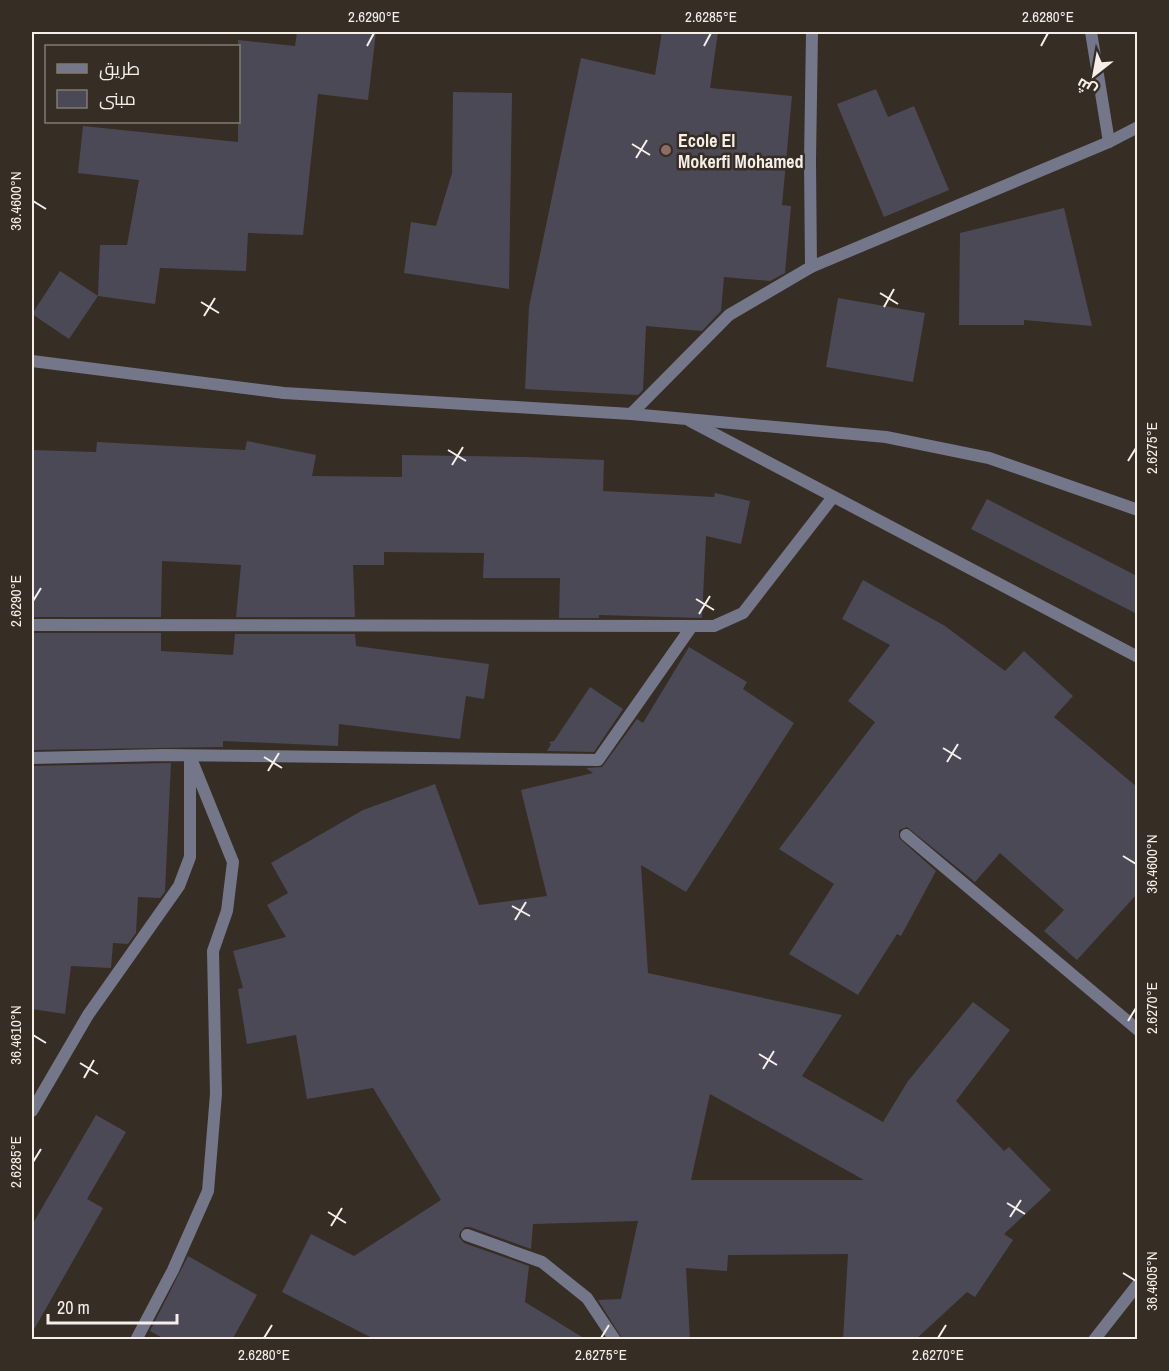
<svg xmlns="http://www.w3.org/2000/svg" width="1169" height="1371" viewBox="0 0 1169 1371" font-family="'Archivo Narrow',Cairo,sans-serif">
<rect width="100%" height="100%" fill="#362d24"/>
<g fill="#4c4956" fill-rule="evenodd">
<polygon points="297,32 376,32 368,100 318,94 303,235 248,233 246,271 160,268 155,304 98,296 100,245 127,245 139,180 78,173 83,126 238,142 238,40 295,46"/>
<polygon points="662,32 718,32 710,88 792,96 782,205 791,206 785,273 770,281 724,277 721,311 702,331 646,326 643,390 638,395 525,389 529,307 581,58 655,75"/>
<polygon points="876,89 888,117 914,106 949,190 884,217 837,104"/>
<polygon points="453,92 512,93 509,289 404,273 411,222 436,226 452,173"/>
<polygon points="1064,208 1092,326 1024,320 1024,325 959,325 960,233"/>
<polygon points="60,271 98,296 69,339 32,314"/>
<polygon points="838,298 925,313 913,382 826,367"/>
<polygon points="247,441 316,455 312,476 402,477 402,455 524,457 604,460 603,491 714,497 715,493 750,501 741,544 706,536 702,618 599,615 599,618 559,618 560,578 483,578 484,553 384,552 384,565 353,565 355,617 236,617 241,565 162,561 161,617 32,617 32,450 96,452 97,442 245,450"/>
<polygon points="987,499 1137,576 1137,614 971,529"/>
<polygon points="863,580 945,626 1005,671 1024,651 1073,696 1054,717 1137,787 1137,894 1077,960 1044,931 1064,910 1000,853 975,882 907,827 899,830 899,838 936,871 901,936 897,934 858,995 789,954 834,884 779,849 875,722 848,701 890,645 842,619"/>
<polygon points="32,633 161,633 161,651 233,655 235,634 355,634 356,646 489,664 484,699 466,696 460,739 339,724 338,746 223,741 223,747 32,750"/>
<path d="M689,647L747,682L743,689L794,723L686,892L641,865L648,973L842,1015L802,1076L883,1122L908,1081L973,1002L1010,1030L956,1101L1004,1151L1009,1147L1051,1190L1004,1234L1013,1240L975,1297L967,1292L915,1340H843L848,1254L728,1255L727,1271L686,1268L690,1340H623L598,1300L621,1299L638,1221L533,1224L531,1249L470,1227H465L460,1232L459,1237L464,1243L529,1266L525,1302L587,1340H376L282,1292L311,1234L354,1256L441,1200L373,1088L307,1099L296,1035L247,1044L238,989L243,988L233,951L286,937L267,905L288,893L271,863L363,810L435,784L479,905L547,896L521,790L593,773L586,768L602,767L637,719L643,723ZM710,1094L864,1180H691Z"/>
<polygon points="590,687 623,709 594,752 547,751 551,744 549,742 554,741"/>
<polygon points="171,763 165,892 160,898 138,897 136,933 128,944 113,943 111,968 71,966 65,1014 32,1009 32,766"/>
<polygon points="96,1115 126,1132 87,1199 103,1208 32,1333 32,1225"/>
<polygon points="188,1256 257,1295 232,1340 166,1340 150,1331"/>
</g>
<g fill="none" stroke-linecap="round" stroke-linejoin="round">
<g stroke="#747689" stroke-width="12">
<polyline points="1091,32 1109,142"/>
<polyline points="811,267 810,161 812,32"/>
<polyline points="32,361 284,393 631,414 886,437 989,458 1138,510"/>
<polyline points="631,414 729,315 811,267 1109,142 1138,127"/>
<polyline points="690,421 1138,657"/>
<polyline points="32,625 714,626 743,613 833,497"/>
<polyline points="32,758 164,755 598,760 692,626"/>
<polyline points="906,835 1138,1030"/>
<polyline points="32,1111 88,1015 179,886 190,857 190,762"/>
<polyline points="467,1235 542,1262 587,1298 615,1340"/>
<polyline points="136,1340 173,1270 208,1191 216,1094 213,951 227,911 233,862 190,756"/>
<polyline points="1094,1340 1138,1284"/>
</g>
</g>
<path fill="none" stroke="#f5eee9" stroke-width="2" d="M367,46L374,33M704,46L711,33M1041,46L1048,33M632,144L650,155M636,158L647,140M33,201L46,209M880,293L898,304M201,302L219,313M884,307L894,289M204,316L215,298M448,450L466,461M1128,461L1136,448M452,465L463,447M696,599L714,610M33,601L41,588M699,614L710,596M943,748L961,759M264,757L282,768M947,762L958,744M268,771L279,753M1123,856L1136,864M512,906L530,916M515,920L526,902M1128,1021L1136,1008M33,1035L46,1043M759,1054L777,1065M80,1063L98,1074M763,1069L774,1051M84,1078L94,1060M33,1162L41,1149M1007,1203L1025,1214M328,1212L346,1223M1010,1217L1021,1200M331,1226L342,1208M1123,1273L1136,1281M264,1338L272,1325M601,1338L609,1325M938,1338L946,1325"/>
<circle fill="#8d6e63" stroke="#362d24" stroke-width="2" cx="666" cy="150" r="6"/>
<g text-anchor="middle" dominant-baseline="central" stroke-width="5" stroke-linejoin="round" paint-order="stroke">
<g font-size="18" font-weight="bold" fill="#f5eee9" stroke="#362d24" text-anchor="start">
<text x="678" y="140">Ecole El<tspan x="678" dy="21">Mokerfi Mohamed</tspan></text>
</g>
</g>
<rect width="1169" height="1371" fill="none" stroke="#362d24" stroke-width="66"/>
<rect x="45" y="45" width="195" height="78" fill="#362d24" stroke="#827a73" stroke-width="1.5"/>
<rect x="57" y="64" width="30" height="9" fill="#747689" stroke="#827a73" stroke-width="1.5"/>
<text x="99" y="75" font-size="18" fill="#f5eee9">طريق</text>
<rect x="57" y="90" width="30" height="18" fill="#4c4956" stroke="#827a73" stroke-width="1.5"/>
<text x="99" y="105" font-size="18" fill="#f5eee9">مبنى</text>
<g transform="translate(1094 75) rotate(211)" stroke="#362d24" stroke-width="4.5" paint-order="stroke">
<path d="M0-4.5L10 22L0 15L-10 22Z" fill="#f5eee9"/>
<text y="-9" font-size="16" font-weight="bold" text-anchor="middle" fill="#f5eee9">ش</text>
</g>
<path d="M48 1314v9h129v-9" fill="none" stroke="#f5eee9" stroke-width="3"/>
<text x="57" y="1314" font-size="18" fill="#f5eee9" stroke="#362d24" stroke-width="4.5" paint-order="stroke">20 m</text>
<rect x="33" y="33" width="1103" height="1305" fill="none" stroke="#f5eee9" stroke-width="2"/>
<g font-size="15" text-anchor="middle" fill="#f5eee9">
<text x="374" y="22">2.6290°E</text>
<text x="711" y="22">2.6285°E</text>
<text x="1048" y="22">2.6280°E</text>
<text transform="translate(16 201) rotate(-90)" y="5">36.4600°N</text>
<text transform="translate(1152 448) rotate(-90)" y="5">2.6275°E</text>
<text transform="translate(16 601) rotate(-90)" y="5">2.6290°E</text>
<text transform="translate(1152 864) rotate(-90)" y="5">36.4600°N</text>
<text transform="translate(1152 1008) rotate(-90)" y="5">2.6270°E</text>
<text transform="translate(16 1035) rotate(-90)" y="5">36.4610°N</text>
<text transform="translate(16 1162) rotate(-90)" y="5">2.6285°E</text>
<text transform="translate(1152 1281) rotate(-90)" y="5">36.4605°N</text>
<text x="264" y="1360">2.6280°E</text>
<text x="601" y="1360">2.6275°E</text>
<text x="938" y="1360">2.6270°E</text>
</g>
</svg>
